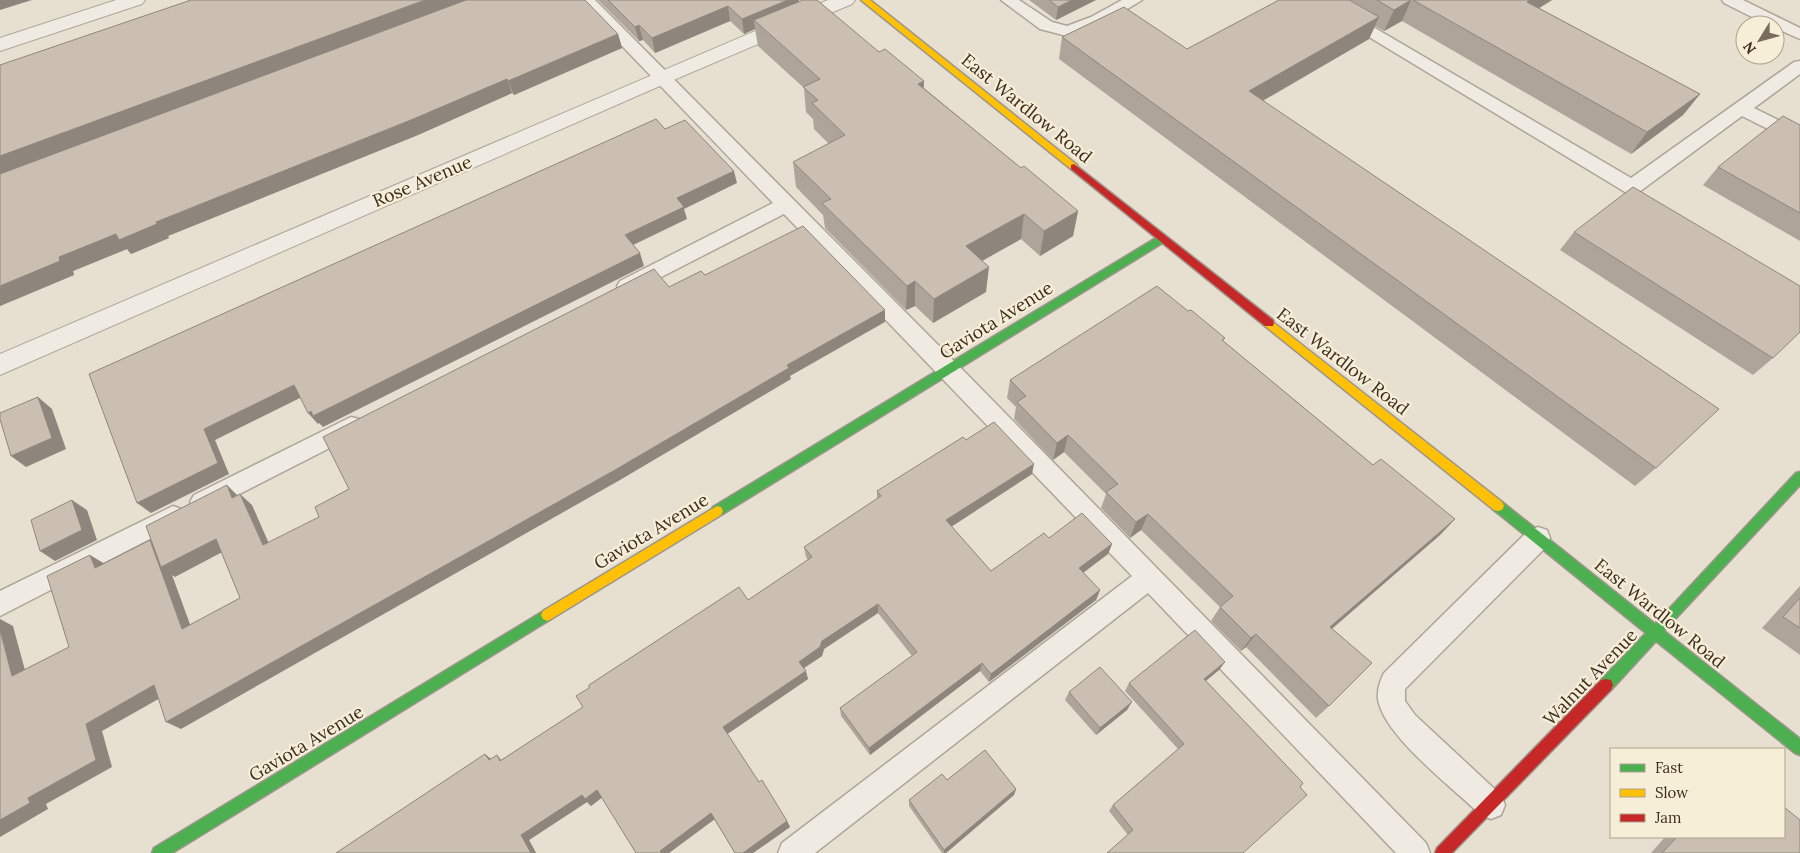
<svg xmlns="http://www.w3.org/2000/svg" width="1800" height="853" viewBox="0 0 1800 853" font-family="Lora,serif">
<rect width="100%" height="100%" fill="#e7e0d1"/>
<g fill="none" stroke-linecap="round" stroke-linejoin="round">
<g stroke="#ada599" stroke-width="3">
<g id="lane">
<polygon points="578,0 595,0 957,364 1426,843 1430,853 1396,853 1148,593 815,853 778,853 782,843 1132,576 784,214 634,291 627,294 620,291 617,286 620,281 773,203"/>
<polygon points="1001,0 1019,0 1052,22 1067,26 1091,17 1122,0 1142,0 1103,24 1067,36 1040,29"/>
<polygon points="1308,0 1327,0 1631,178 1794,62 1800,61 1800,74 1754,108 1800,131 1800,145 1742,116 1639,192 1632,194 1625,192"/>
<polygon points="1722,0 1743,0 1800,28 1800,39 1775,28 1775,25 1768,25 1724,3"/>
<polygon points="351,417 359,419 362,426 359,433 210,509 202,512 194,509 190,502 194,495"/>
<polygon points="173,506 181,509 185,516 181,523 0,616 0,591"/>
<path d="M1538,527L1547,530L1550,538L1547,546L1405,689V701L1415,715L1501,795L1505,805L1501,815L1491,819L1481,815C1454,789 1383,735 1378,699C1377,690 1380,681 1384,673L1529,530Z"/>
</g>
</g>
<g stroke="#ada599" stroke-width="2">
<g id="street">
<polygon points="116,0 145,0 142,4 0,51 0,38"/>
<polygon points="828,0 855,0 852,4 669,82 0,375 0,354"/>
</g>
</g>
<g stroke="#9c958a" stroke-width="3">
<g id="fast">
<polygon points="1161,235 1166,239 1164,242 721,515 717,516 713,515 711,511 713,507"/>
<polygon points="1800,472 1800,485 1664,631 1800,739 1800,755 1795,753 1656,641 1611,690 1606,691 1601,690 1599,685 1601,680 1646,633 1494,510 1492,506 1494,502 1498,501 1502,502 1655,624 1796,473"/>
<polygon points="547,609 551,611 553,615 551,619 172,853 152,853 154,848"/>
</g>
</g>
<g stroke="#9c958a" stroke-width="3">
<g id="slow">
<polygon points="861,0 870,0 1077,165 1077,169 1071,169"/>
<polygon points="1269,319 1502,502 1504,506 1502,510 1498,511 1494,510 1265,326 1264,323 1265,320"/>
<polygon points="717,506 721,507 723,511 721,515 551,619 547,621 543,619 541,615 543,611"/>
</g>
</g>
<g stroke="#9c958a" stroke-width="3">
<g id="jam">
<polygon points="1074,164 1273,320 1274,323 1273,326 1265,326 1071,169 1071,165"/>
<polygon points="1606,679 1611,680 1613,685 1611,690 1452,853 1435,853 1437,848 1601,680"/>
</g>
</g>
<use href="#lane" fill="#efebe3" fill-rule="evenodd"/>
<use href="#street" fill="#efebe3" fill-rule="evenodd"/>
<use href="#fast" fill="#4caf50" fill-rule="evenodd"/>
<use href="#slow" fill="#ffc107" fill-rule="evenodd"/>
<use href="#jam" fill="#c62828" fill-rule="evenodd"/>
</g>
<g fill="#afa499">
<polygon points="598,0 799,0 799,1 924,88 1021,168 1078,211 1073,236 1040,256 1021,239 982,261 986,292 933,323 915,306 906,310 825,228 823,215 796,187 793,162 829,144 814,129 813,119 806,112 804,88 758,46 755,29 744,34 730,21 655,53 643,40 639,41"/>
<polygon points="1029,0 1096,0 1056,20"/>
<polygon points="1279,0 1552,0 1539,8 1700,94 1683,115 1631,154 1402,21 1384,31 1375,26 1369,39 1263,101 1656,468 1635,486 1059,59 1062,37 1187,49"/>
<polygon points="618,34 622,48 514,95 512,93 418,135 168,236 169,238 131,254 127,249 73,271 74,275 0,306 0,65"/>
<polygon points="1800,125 1800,241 1703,185 1718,167"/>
<polygon points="1574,232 1773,358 1753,375 1560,250"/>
<polygon points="1188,311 1225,338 1223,341 1373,465 1455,519 1440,535 1332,628 1329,706 1316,718 1246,647 1241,651 1211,621 1220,607 1141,530 1130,538 1101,508 1106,494 1064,452 1053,460 1014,419 1016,407 1007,398 1010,380"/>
<polygon points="966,440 1032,474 951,526 991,571 1049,538 1112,544 1108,554 1083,573 1100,590 1096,600 989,682 980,671 870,755 841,716 840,708 912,656 878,613 824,649 822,656 804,668 808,679 727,734 759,782 787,821 790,827 753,853 735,853 714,819 669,853 636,853 602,797 591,806 587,802 529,840 536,853 336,853 485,754 491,759 497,755 502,760 748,600 808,560 806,557 804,547 877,499 877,491"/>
<polygon points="1800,586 1800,655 1762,628"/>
<polygon points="1225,662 1219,670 1206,681 1303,783 1128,835 1109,811 1113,805 1178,749 1125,691 1129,683"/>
<polygon points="1069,692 1127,710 1096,735 1065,700"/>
<polygon points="947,780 1016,789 1014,795 946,853 942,853 909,806 909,800"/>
<polygon points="1665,837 1784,837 1800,853 1651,853"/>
</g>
<g fill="#8e867d">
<polygon points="0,0 32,0 0,10"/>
<polygon points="425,0 471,0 0,176 0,156"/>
<polygon points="788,0 799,0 800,10 754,20 755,29 744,34 742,19"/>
<polygon points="1072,0 1096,0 1056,20 1058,7"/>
<polygon points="1411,0 1402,21 1384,31 1394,10"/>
<polygon points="1530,0 1552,0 1515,23 1527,2"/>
<polygon points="728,6 730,21 655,53 652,38"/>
<polygon points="1379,17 1369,39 1241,113 1249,91"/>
<polygon points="639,25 643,40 639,41 635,27"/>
<polygon points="618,34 622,48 514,95 508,81"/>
<polygon points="507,79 512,93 418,135 168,236 169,238 131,254 127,249 73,271 74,275 0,306 0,286 59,257 116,234 156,222"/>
<polygon points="924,81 923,107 918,84"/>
<polygon points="1700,94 1683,115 1631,154 1647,132"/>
<polygon points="734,171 737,183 684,209 687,219 629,247 625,235 677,198"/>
<polygon points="1078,211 1073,236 1040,256 1044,231"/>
<polygon points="1024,214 1021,239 964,271 966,246"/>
<polygon points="640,253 644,266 323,427 319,423 318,424 308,413"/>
<polygon points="989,267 986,292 933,323 934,299"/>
<polygon points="915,281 915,306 906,310 907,286"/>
<polygon points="885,310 885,322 790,376 791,379 620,480 181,729 166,722 787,365"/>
<polygon points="294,385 304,396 215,440 229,474 151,513 137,503 204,429"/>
<polygon points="38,397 52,409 66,449 26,467 11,456"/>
<polygon points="1068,435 1064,452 1053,460 1057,443"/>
<polygon points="1034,464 1032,474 945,531 946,520"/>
<polygon points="227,485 238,496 232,498"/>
<polygon points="240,494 252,505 274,555 263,545"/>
<polygon points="72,500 87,510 97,540 55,561 40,551"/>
<polygon points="1148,514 1141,530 1130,538 1136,522"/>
<polygon points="1455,519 1440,535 1318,641 1330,627"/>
<polygon points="216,539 228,549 175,577 172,575 195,638 182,629 150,540 163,550"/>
<polygon points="1112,544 1108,554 1076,578 1079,568"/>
<polygon points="90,555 105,564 95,568"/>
<polygon points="1100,590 1096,600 989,682 991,674"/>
<polygon points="878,604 878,613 824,649 822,656 801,670 799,662 822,641"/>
<polygon points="0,619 13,626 29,685 12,676 0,630"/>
<polygon points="1256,634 1246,647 1241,651 1251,638"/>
<polygon points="1225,662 1219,670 1198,687 1204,679"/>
<polygon points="982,663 980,671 870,755 869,748"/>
<polygon points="806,671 808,679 726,735 723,727"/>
<polygon points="154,685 169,693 102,731 112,767 46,804 48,809 0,837 0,820 28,798 86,724"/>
<polygon points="1132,702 1127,710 1096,735 1100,728"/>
<polygon points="485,754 493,761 489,760"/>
<polygon points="1016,789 1014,795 946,853 944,853 944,850"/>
<polygon points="597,790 604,796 591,806 587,802 529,840 536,853 531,853 521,835 582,795"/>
<polygon points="711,813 715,819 669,853 662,853 660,851"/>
<polygon points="787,821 790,827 753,853 743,853"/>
</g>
<g fill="#cbbfb2" stroke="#8e867d">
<polygon points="191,0 425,0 0,156 0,65"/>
<polygon points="466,0 585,0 618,34 508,81 507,79 411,120 156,222 157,224 119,240 116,234 59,257 60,261 0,286 0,174"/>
<polygon points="608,0 788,0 742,19 728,6 652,38 639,25 635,27"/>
<polygon points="803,0 817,0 879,52 885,49 924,81 918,84 1021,168 1024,166 1078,211 1044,231 1024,214 966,246 989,267 934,299 915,281 907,286 822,203 831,199 793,162 845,135 812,103 818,100 803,87 820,79 754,20"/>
<polygon points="1049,0 1072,0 1058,7"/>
<polygon points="1279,0 1349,0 1379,17 1249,91 1719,409 1656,468 1062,37 1124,7 1187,49"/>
<polygon points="1377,0 1411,0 1394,10"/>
<polygon points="1413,0 1530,0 1527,2 1700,94 1647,132"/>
<polygon points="1783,116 1800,125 1800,213 1718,167"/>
<polygon points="656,119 665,129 685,120 734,171 677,198 684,207 625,235 640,253 313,416 311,411 308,413 294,385 204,429 218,463 137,503 89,374"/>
<polygon points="1633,187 1800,286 1800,332 1773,358 1574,232"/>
<polygon points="803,226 885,310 787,365 789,368 615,470 166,722 154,685 86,724 96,760 28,798 30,803 0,820 0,630 12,676 69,647 47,576 90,555 95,568 150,540 182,629 240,598 216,539 161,567 146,526 227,485 232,498 240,494 263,545 319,517 315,507 349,489 323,437 654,269 669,287 701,271 705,275"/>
<polygon points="1157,286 1188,311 1191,310 1225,338 1222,340 1373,465 1381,459 1455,519 1330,627 1372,663 1329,706 1256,634 1251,638 1220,607 1233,596 1148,514 1136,522 1106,492 1118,484 1068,435 1057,443 1017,402 1026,396 1010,380"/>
<polygon points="38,397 52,438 11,456 0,419 0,413"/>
<polygon points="994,422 1034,464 946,520 991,571 1044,533 1049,538 1082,513 1112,544 1079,568 1100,590 991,674 982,663 869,748 840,708 917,652 878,604 822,641 820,647 799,662 806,671 723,727 759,782 762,780 787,821 743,853 735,853 711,813 660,851 662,853 636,853 597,790 585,799 582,795 521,835 531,853 336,853 485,754 489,760 497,755 500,761 583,707 576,696 589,688 589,685 739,587 748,600 812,557 804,547 881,496 877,491 963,437 966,440"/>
<polygon points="72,500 82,530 40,551 31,520"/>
<polygon points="1800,598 1800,628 1783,617"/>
<polygon points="1195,630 1225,662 1204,679 1303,783 1300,787 1307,795 1243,853 1107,853 1133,830 1113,805 1184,744 1129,683"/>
<polygon points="1100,667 1132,702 1100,728 1069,692"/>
<polygon points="985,750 1016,789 944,850 909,800 942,774 947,780"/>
<polygon points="1784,807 1800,820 1800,853 1662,853 1677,837 1784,837"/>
</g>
<g text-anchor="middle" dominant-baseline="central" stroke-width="4.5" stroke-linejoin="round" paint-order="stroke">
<g font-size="18" fill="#3d2e20" stroke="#f7eed8">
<text transform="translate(1027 108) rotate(39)">East Wardlow Road</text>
<text transform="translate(422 181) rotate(-23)">Rose Avenue</text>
<text transform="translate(996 320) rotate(-32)">Gaviota Avenue</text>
<text transform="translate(1343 361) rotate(38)">East Wardlow Road</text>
<text transform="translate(651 531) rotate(-31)">Gaviota Avenue</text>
<text transform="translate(1660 613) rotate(39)">East Wardlow Road</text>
<text transform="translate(1590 677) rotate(-46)">Walnut Avenue</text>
<text transform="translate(306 743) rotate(-31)">Gaviota Avenue</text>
</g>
</g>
<rect x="1610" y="748" width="175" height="90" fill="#f7eed8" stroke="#ada18e"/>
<rect x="1620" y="764" width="25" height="8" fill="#4caf50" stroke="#ada18e"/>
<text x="1655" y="773" font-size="15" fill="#3d2e20">Fast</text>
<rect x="1620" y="789" width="25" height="8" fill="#ffc107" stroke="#ada18e"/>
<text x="1655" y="798" font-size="15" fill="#3d2e20">Slow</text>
<rect x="1620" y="814" width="25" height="8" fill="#c62828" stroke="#ada18e"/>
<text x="1655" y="823" font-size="15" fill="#3d2e20">Jam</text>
<g transform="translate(1760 40) rotate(233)"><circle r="24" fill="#f7eed8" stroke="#ada18e"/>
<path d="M0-4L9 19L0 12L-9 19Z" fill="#786c5e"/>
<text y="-8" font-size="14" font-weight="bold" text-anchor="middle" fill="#3d2e20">N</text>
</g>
</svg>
